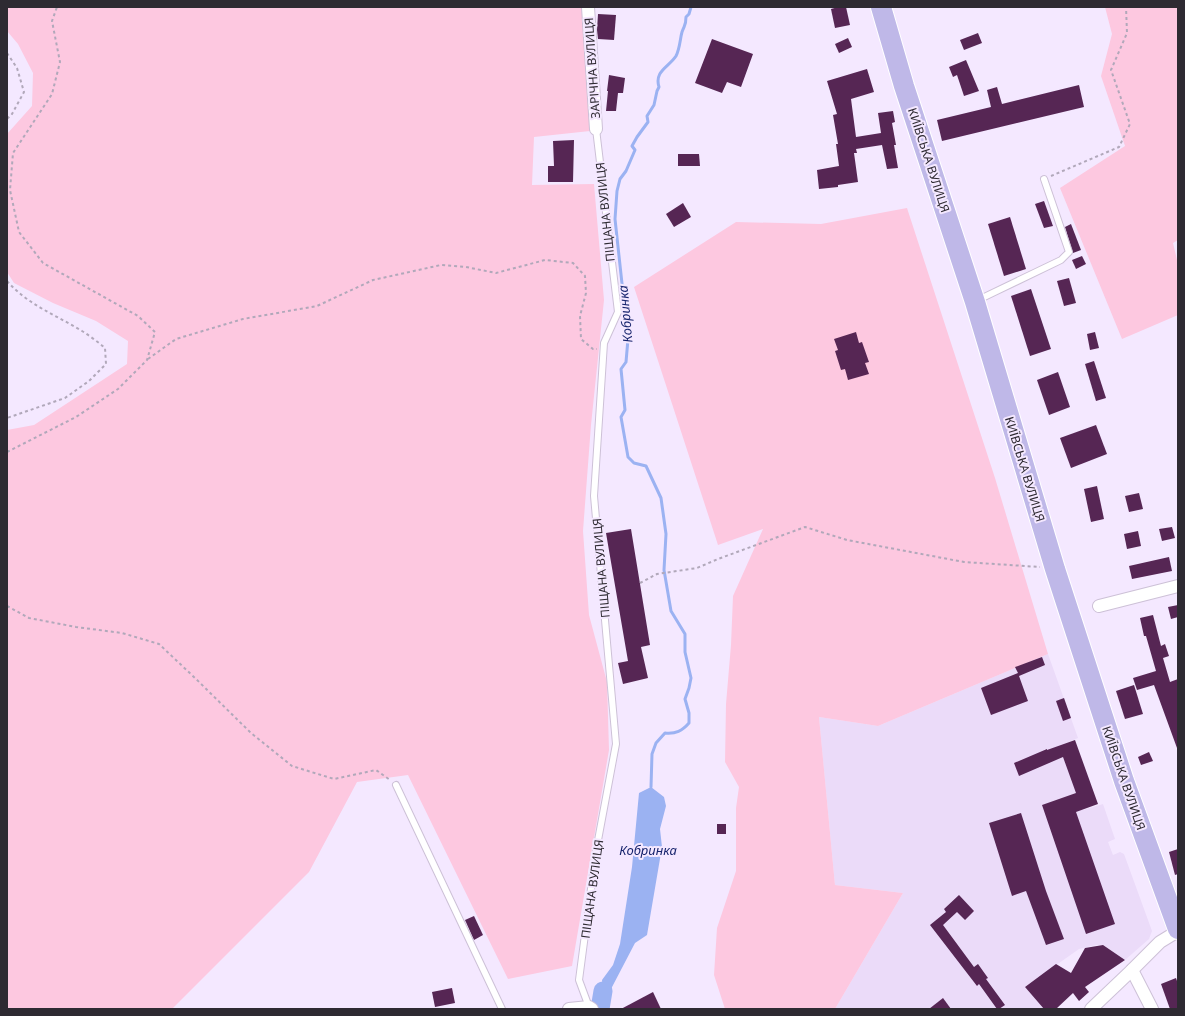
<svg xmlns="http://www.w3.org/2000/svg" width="1185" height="1016" viewBox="0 0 1185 1016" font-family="'Noto Sans',sans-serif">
<rect width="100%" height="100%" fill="#f4e8ff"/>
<polygon fill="#ebdbf9" points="1048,654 1078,738 1059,746 1083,810 1103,804 1115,839 1108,842 1113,855 1120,852 1124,854 1152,931 1149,939 1125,960 1103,945 1096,945 1079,949 1025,987 1044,1009 835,1009 903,893 835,885 819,717 878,726"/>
<g fill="#fdc8e0">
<polygon points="7,7 583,7 590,131 534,137 532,185 594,184 604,300 591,425 583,531 589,615 607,682 609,750 572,966 508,979 408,775 357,782 309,872 172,1009 7,1009 7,430 34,425 127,364 128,341 96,321 53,303 14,283 7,272 7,134 32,106 33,73 18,44 7,31"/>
<polygon points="1105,7 1178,7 1178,240 1173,243 1178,264 1178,315 1122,339 1060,188 1125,146 1101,76 1112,34"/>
<polygon points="907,208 995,478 1048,654 878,726 819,717 835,885 903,893 835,1009 725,1009 714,975 717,928 736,871 736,808 739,787 725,762 726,704 731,645 733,596 763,529 718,545 634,287 736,222 821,224"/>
</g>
<polygon fill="#9bb2f2" points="651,787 664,797 666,806 660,829 662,847 647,935 635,943 611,989 603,991 602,980 613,965 620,944 632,867 639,793"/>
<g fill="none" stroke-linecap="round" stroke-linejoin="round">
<path stroke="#9bb2f2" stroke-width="3" d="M651,787L652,754L656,743L665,733C676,734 682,731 689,723V713L685,699L689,688L691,678L685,652V634L671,611L664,570L666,534L661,498L646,466L634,463L628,457L621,417L625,410L621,369L626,362L628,339L615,219L617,191L620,179L626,171L635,150L632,146L637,137L648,122L647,116L654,105L657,91L659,87C654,71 669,67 676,56C680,48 680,39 682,32C685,24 686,25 686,17L689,14L691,7"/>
<polyline stroke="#9bb2f2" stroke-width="19" points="600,1009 603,991"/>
</g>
<g fill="#562654">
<polygon points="838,7 846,7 850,25 835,28 831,9"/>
<polygon points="598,14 616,15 614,40 598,39 597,30"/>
<polygon points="978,33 982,43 964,50 960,40"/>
<polygon points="848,38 852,47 839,53 835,44"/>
<polygon points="712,39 753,54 741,87 727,82 722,93 695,83"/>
<polygon points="966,60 979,91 964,96 957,75 953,77 949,67"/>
<polygon points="867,69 874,92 851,99 856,137 881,133 878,113 893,111 895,122 892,123 896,145 894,145 898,168 887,169 882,145 856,149 857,153 854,153 858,182 838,185 838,187 819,189 817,170 839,166 836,144 838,144 833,115 837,114 827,81"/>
<polygon points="609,75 625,78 623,93 618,93 616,111 606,111 608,91 607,91"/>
<polygon points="1079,85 1084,107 942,141 937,120 991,107 987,90 997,87 1002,104"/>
<polygon points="574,140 573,182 548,182 548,166 554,166 553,141"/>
<polygon points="678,154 699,154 700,166 678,166"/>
<polygon points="1044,201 1053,226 1044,228 1035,204"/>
<polygon points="683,203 691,217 674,227 666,214"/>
<polygon points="1010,217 1026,269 1004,276 988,224"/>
<polygon points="1071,224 1081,250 1073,253 1065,227"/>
<polygon points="1082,256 1086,264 1076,269 1072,260"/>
<polygon points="1069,278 1076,303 1064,306 1057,281"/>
<polygon points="1031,289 1051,349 1030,356 1011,296"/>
<polygon points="856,332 859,343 862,342 869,362 865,363 869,374 848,380 845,369 841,370 835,351 838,350 834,339"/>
<polygon points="1095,332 1099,348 1090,350 1087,334"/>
<polygon points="1094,361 1106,398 1096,401 1085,364"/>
<polygon points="1058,372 1070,407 1049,415 1037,380"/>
<polygon points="1096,425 1107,454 1071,468 1060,438"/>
<polygon points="1097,486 1104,519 1091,522 1084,489"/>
<polygon points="1139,493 1143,509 1129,512 1125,496"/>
<polygon points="1172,527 1175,538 1162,541 1159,529"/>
<polygon points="631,529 650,645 641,647 648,678 623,684 618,663 628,661 606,533"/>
<polygon points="1138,531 1141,546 1127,549 1124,534"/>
<polygon points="1169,557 1172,571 1132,579 1129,566"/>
<polygon points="1178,605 1178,617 1171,619 1168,607"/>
<polygon points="1153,615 1161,646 1165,644 1169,656 1163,658 1170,682 1178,679 1178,748 1177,748 1154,685 1137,690 1133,678 1156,671 1146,636 1144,636 1140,618"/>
<polygon points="1042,657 1045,665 1019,676 1028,701 991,715 981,688 1018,673 1015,667"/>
<polygon points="1134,685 1143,714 1125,719 1116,691"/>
<polygon points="1064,698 1071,718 1063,721 1056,701"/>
<polygon points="1075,740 1098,804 1076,812 1115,924 1086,934 1042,805 1076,793 1063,757 1019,776 1014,763 1047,749 1047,750"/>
<polygon points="1149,752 1153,761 1141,765 1138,757"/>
<polygon points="1021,813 1046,891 1064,939 1046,945 1026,891 1012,896 989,823"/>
<rect x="717" y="824" width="9" height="10"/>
<polygon points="1178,849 1178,874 1175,875 1169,852"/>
<polygon points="959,895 974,911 965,920 957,912 943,925 974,967 978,964 988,978 986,979 1005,1005 999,1009 997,1009 979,984 977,986 930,925 946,912 944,909"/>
<polygon points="474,916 483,935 474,940 465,920"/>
<polygon points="1103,945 1125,960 1085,987 1089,992 1079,1001 1073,993 1056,1009 1044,1009 1025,987 1056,964 1071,973 1085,948"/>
<polygon points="1176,978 1178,984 1178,1009 1170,1009 1161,984"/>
<polygon points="452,988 455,1003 435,1007 432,992"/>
<polygon points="653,992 661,1009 621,1009"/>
<polygon points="943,998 951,1009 929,1009"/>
</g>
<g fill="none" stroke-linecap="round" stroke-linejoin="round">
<g stroke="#cdc1d7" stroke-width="8">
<g id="lane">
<polyline points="978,300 1061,260 1069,252 1044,179"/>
<polyline points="396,785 502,1009"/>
<polyline points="589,1007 579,980 596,851 616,744 594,496 604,343 618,312 596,129"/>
</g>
</g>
<g stroke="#cdc1d7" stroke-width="14">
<g id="street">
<polyline points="588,7 596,129"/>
<polyline points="1099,606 1178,586"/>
<polyline points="1132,970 1152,1009"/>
<polyline points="569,1009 589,1007 592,1009"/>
<polyline points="1091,1009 1132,970 1160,942 1178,931"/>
</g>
</g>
<g stroke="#fff" stroke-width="22">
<polyline id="primary" points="881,7 904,86 975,302 1055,569 1124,781 1178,929"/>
</g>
<g stroke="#b1a8ba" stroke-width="2" stroke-dasharray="3 3" stroke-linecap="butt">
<polyline points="7,53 17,68 24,92 12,114 7,119"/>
<polyline points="1051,176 1119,147 1130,124 1111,70 1127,33 1126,7"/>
<path d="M7,281C28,305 56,315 82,331C90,336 98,342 105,348L106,364L89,381L65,398L7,418"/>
<polyline points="148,359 176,339 243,319 317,306 373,280 441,265 466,267 496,273 545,260 573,263 585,276 586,293 580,316 581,339 593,349 597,349"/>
<polyline points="7,452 76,417 118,389 147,360 155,332 138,316 43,263 19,232 10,190 13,153 52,94 60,62 52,21 57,7"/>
<polyline points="640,583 657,574 697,568 718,559 805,527 847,540 964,562 1040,567"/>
<polyline points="7,606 29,618 76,627 122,633 159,644 195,678 251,733 292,766 334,779 376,770 390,780"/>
</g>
<use href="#lane" stroke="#fff" stroke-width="6"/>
<use href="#street" stroke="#fff" stroke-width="12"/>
<use href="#primary" stroke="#bfb8e8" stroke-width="20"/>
</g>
<g text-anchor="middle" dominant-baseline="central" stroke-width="4" stroke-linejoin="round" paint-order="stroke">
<g font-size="12" fill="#2e2a32" stroke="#f4e8ff">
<text transform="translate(592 68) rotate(-94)">ЗАРІЧНА ВУЛИЦЯ</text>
<text transform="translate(929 160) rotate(72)">КИЇВСЬКА ВУЛИЦЯ</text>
<text transform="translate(605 212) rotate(-96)">ПІЩАНА ВУЛИЦЯ</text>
<text transform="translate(1025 469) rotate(73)">КИЇВСЬКА ВУЛИЦЯ</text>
<text transform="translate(601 568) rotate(-95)">ПІЩАНА ВУЛИЦЯ</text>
<text transform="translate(1124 778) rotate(71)">КИЇВСЬКА ВУЛИЦЯ</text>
<text transform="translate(592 889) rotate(-82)">ПІЩАНА ВУЛИЦЯ</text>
</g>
<g font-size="13" font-style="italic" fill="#17246d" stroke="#f4e8ff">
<text transform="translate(625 314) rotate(-95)">Кобринка</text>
<text x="648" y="850">Кобринка</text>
</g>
</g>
<rect width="1185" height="1016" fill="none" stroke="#2e2a32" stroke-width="16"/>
</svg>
